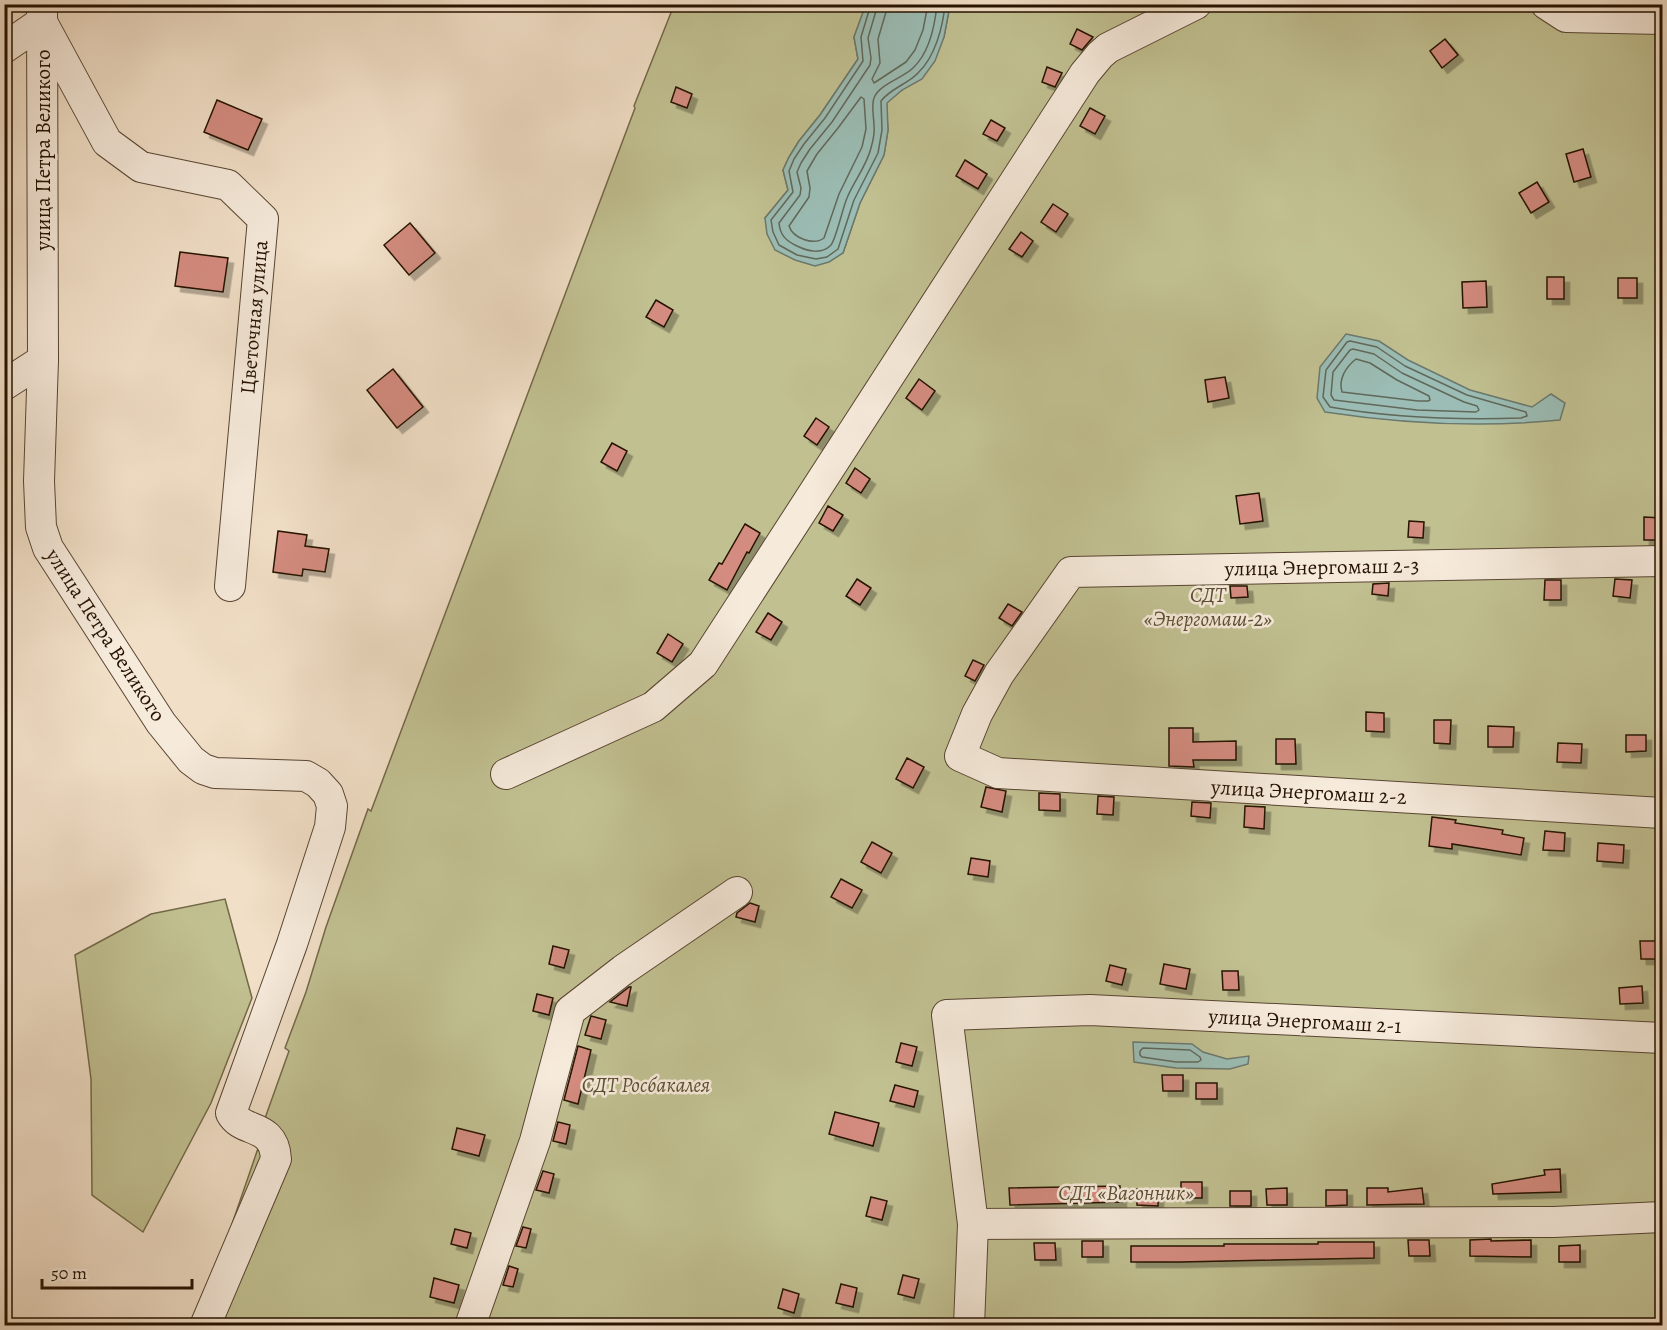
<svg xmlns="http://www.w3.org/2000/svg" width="1667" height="1330" viewBox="0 0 1667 1330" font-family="Alegreya,serif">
<defs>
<filter id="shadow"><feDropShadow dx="5.5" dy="5.5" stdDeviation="0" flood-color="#0004"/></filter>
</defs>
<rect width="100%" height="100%" fill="#f1dfc7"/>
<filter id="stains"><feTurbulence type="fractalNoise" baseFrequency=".00333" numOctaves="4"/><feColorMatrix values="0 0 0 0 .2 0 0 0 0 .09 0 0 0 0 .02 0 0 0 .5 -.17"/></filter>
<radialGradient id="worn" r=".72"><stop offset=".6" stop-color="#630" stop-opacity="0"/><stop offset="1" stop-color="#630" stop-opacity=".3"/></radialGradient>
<g fill="#c1c091" stroke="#736948" stroke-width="1.5">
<polygon points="674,5 866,5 854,37 858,59 820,115 799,141 789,157 783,170 788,190 765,218 843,253 860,203 884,155 888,130 886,103 902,90 944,37 950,5 1662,5 1662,1325 197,1326 265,1128 264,1121 289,1051 285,1048 306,992 326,927 368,809 371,811 635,108 634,106"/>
<polygon points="225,899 252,998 211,1103 143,1232 92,1195 91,1079 75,955 151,914"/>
</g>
<g fill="#9bbdb5" stroke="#6c796d" stroke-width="1.5">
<polygon points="866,4 950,5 944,37 935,61 922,79 902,90 887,103 888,130 884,155 860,203 843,253 829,262 815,266 795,260 775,250 767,234 765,218 788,190 783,170 789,157 799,141 820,115 858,59 854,37"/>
<path d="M1346,334L1379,341L1408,360L1470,390L1532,407L1551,394L1565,403L1560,420C1481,428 1404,424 1325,412L1317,398L1320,367Z"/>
<polygon points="1133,1042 1192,1044 1203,1052 1227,1059 1249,1056 1248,1064 1230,1069 1176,1068 1134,1062"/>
</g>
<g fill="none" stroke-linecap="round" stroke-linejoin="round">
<g stroke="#60685a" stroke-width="1.5">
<path d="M871,4L861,37L863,61L825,118L804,144L794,159L789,171L793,192L771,220L773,232L779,245L797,255L816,259L827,257L838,249L854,200L878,153L882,130L881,101C891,88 908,84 918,73C935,57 943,27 945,4"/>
<path d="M878,4L868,38L871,58L870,65L832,122L810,149L801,163L797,172L801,188L800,195L779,223C780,235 786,241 797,246C807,251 822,255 831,245C836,239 843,207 847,198C854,181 867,165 871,148C873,141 875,133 874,126C874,117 871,106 874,98C879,84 903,78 913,68C929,53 935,25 937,4"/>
<polyline points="887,4 886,12 878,39 880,63 872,79 874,83 906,62 915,50 923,30 928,4"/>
<path d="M861,97L864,99L866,129L862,147L839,194L824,238C813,246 793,238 789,226L809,197L810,188L807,171L817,154L838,128Z"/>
<path d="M1350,341L1377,347L1405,366L1467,395L1526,412L1527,416L1521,418C1457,420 1393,418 1330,407L1323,397L1326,370L1347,342Z"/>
<polygon points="1353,349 1374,354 1402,373 1464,402 1477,406 1479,410 1476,412 1417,410 1334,400 1331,395 1333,372 1350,350"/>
<path d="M1356,359L1370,363L1397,380L1429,396L1430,400L1428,401H1418L1342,392C1338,379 1346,367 1356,359Z"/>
<polygon points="1143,1048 1190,1050 1200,1057 1201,1060 1198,1062 1176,1062 1142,1057 1140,1055 1140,1051"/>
</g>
</g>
<g fill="#d48c80" stroke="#251200" stroke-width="1.5" filter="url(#shadow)">
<polygon points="1077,29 1093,37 1082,50 1070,44"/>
<polygon points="1445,39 1458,55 1442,68 1430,51"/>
<polygon points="1047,67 1062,73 1055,87 1042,82"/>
<polygon points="676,87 692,94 687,108 671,102"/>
<polygon points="217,100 262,119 248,150 204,132"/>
<polygon points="1090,108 1105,116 1095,134 1080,126"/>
<polygon points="991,120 1005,128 997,141 983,134"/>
<polygon points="1583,149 1591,177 1574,182 1566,154"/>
<polygon points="965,160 987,174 978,189 956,176"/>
<polygon points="1537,182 1549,202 1531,213 1519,193"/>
<polygon points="1053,204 1068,214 1056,232 1041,222"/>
<polygon points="410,223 435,253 409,275 384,245"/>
<polygon points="1021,232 1033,241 1022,257 1009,249"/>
<polygon points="180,252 228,258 223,292 175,286"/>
<rect x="1547" y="277" width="17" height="22"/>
<rect x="1618" y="278" width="19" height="20"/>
<polygon points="1486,281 1487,307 1463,308 1462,282"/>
<polygon points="656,300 673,310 664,327 646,317"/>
<polygon points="393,369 423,407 397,428 367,390"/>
<polygon points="1225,377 1229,398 1208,402 1205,380"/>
<polygon points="919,379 935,391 922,410 906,398"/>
<polygon points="816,418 829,427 817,445 804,436"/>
<polygon points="612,443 627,451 617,471 601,462"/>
<polygon points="855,468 870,479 861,493 846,483"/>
<polygon points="1259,493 1263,521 1240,524 1236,496"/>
<polygon points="828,506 843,515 833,531 819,523"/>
<polygon points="1644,517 1662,518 1662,540 1644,540"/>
<polygon points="1409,521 1424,522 1423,538 1408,537"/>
<polygon points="745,524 760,533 749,553 747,552 727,590 709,580 719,563 722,564"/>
<polygon points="278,531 307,535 305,546 329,549 325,572 303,569 302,576 273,572"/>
<polygon points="857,579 871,588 860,605 846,596"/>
<polygon points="1615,579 1632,580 1630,598 1613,596"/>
<polygon points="1545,580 1561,580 1561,600 1544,600"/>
<polygon points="1389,583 1388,596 1372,594 1373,584"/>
<polygon points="1230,586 1247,586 1248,597 1231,598"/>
<polygon points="1008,604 1022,612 1012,626 999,618"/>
<polygon points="768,613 782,622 771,640 756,632"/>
<polygon points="668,634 683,644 672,662 657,653"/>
<polygon points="973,660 984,665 975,681 965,676"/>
<polygon points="1366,712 1384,713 1384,732 1366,731"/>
<polygon points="1434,720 1451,720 1450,744 1434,743"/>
<polygon points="1488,726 1514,727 1513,747 1488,747"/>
<polygon points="1169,728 1193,728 1193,742 1236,741 1236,760 1193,760 1194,767 1169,766"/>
<polygon points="1626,735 1646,735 1646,751 1626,752"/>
<polygon points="1276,739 1295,739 1296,764 1276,764"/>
<polygon points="1558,743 1582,744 1581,763 1557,762"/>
<polygon points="907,758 924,767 913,788 896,779"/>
<polygon points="986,787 1006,791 1002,812 981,807"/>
<polygon points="1039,793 1060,794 1060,811 1039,810"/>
<polygon points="1098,796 1114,797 1113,815 1097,814"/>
<polygon points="1192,802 1211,803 1210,818 1191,816"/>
<polygon points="1245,806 1265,807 1264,829 1244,827"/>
<polygon points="1432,817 1456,820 1455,823 1503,830 1502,834 1524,838 1521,855 1452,844 1452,849 1429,846"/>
<polygon points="1545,831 1565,833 1564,851 1543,850"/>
<polygon points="872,842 892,853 881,873 861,862"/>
<polygon points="1598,843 1624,845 1623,863 1597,861"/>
<polygon points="971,858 990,861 988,877 968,874"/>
<polygon points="841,879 862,890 852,908 831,897"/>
<polygon points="750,903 759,906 755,922 736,917 737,913"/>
<polygon points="1640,941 1656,941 1656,959 1641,959"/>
<polygon points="553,946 569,950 564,968 549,964"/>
<polygon points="1164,964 1190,969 1186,989 1160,984"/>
<polygon points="1110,965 1126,969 1122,985 1106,981"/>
<polygon points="1222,971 1238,971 1239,990 1223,990"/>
<polygon points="1642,986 1643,1003 1620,1004 1619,988"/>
<polygon points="629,987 631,987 627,1006 610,1002"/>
<polygon points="537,994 553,998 549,1015 533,1011"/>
<polygon points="591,1016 606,1020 601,1039 585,1035"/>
<polygon points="901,1043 917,1047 912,1066 896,1062"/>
<polygon points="578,1046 591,1050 578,1104 564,1100"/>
<polygon points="1162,1075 1183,1075 1183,1091 1163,1091"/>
<rect x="1196" y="1083" width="21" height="16"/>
<polygon points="895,1085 918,1091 914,1107 890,1101"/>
<polygon points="835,1112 879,1123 873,1146 829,1134"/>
<polygon points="558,1122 570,1125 566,1144 553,1141"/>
<polygon points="457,1128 485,1135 479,1156 452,1149"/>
<polygon points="1560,1169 1561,1192 1493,1194 1492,1184 1545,1175 1544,1170"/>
<polygon points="543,1171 554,1174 549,1193 536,1190"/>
<rect x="1181" y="1182" width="21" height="16"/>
<polygon points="1120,1186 1121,1202 1010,1205 1009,1188"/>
<polygon points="1287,1188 1287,1205 1267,1205 1266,1189"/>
<polygon points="1367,1188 1388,1188 1388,1192 1422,1188 1424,1204 1367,1205"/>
<polygon points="1137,1189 1158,1189 1158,1206 1137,1205"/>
<polygon points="1326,1190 1347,1190 1347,1205 1326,1206"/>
<rect x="1230" y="1191" width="21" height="15"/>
<polygon points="871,1197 887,1201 882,1220 866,1216"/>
<polygon points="523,1227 531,1229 526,1248 516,1246"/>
<polygon points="455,1229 471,1233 467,1248 451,1244"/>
<polygon points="1491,1239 1491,1241 1531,1240 1531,1257 1470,1256 1470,1240"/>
<polygon points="1408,1240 1429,1240 1430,1256 1409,1256"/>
<rect x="1082" y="1241" width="21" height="16"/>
<polygon points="1318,1242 1374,1242 1374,1258 1181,1262 1131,1262 1131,1246 1224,1246 1224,1244 1318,1244"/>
<polygon points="1034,1243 1055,1243 1056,1260 1035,1260"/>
<polygon points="1580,1245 1580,1262 1559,1262 1559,1246"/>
<polygon points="509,1266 518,1269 513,1287 503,1285"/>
<polygon points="903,1275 919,1279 914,1298 898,1294"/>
<polygon points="434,1278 459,1285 454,1303 430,1297"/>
<polygon points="841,1284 857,1288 853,1307 836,1303"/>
<polygon points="783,1289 799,1294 794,1313 778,1308"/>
</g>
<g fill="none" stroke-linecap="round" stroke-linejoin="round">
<g stroke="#584532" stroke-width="32">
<g id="minor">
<path d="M42,4L43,360L39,481L41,527L48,548L161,723L191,760L203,769L215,773L306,776L318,783L328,794L332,806L330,827L292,944L231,1113C242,1134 274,1122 276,1159L205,1326"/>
<polyline points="1546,4 1566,17 1662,19"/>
<polyline points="4,48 42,22 107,142 141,167 228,185 263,219 230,586"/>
<polyline points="4,385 43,360"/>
<polyline points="1662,561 1071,572 999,674 977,714 960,756 998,773 1662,813"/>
<polyline points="506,774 653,707 703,664 1085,73 1100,55 1108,48 1196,4"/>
<polyline points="973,1224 1554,1222 1662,1217"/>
<polyline points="470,1326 535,1141 570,1011 623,970 737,892"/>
<polyline points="969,1326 973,1224 947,1015 1090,1010 1662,1038"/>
</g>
</g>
<use href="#minor" stroke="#f6eadb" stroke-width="30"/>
</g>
<g text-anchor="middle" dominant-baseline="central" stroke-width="5" stroke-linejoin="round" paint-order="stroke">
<g font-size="21" fill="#251200" stroke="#f6eadb">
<text transform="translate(43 150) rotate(-90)">улица Петра Великого</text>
<text transform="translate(254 317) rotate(-85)">Цветочная улица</text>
<text transform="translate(1322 567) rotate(-1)">улица Энергомаш 2-3</text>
<text transform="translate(106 635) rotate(57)">улица Петра Великого</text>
<text transform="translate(1309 792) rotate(3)">улица Энергомаш 2-2</text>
<text transform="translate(1305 1021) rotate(3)">улица Энергомаш 2-1</text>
</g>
<g font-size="21" font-style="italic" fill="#5c4f33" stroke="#f6eadb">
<text x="1208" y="595">СДТ<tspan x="1208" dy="24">«Энергомаш-2»</tspan></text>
<text x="646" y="1085">СДТ Росбакалея</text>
<text x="1126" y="1193">СДТ «Вагонник»</text>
</g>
</g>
<rect width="1667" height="1330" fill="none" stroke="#f1dfc7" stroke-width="24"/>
<rect x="6" y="6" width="1655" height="1318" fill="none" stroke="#251200" stroke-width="3"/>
<rect x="12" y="12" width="1643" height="1306" fill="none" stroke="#251200" stroke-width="1.5"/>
<path d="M42 1279v9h150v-9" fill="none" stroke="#251200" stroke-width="3"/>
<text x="51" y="1279" font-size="18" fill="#251200" stroke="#f6eadb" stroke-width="4.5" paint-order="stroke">50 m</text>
<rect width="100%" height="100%" filter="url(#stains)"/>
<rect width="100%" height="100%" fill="url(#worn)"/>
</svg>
